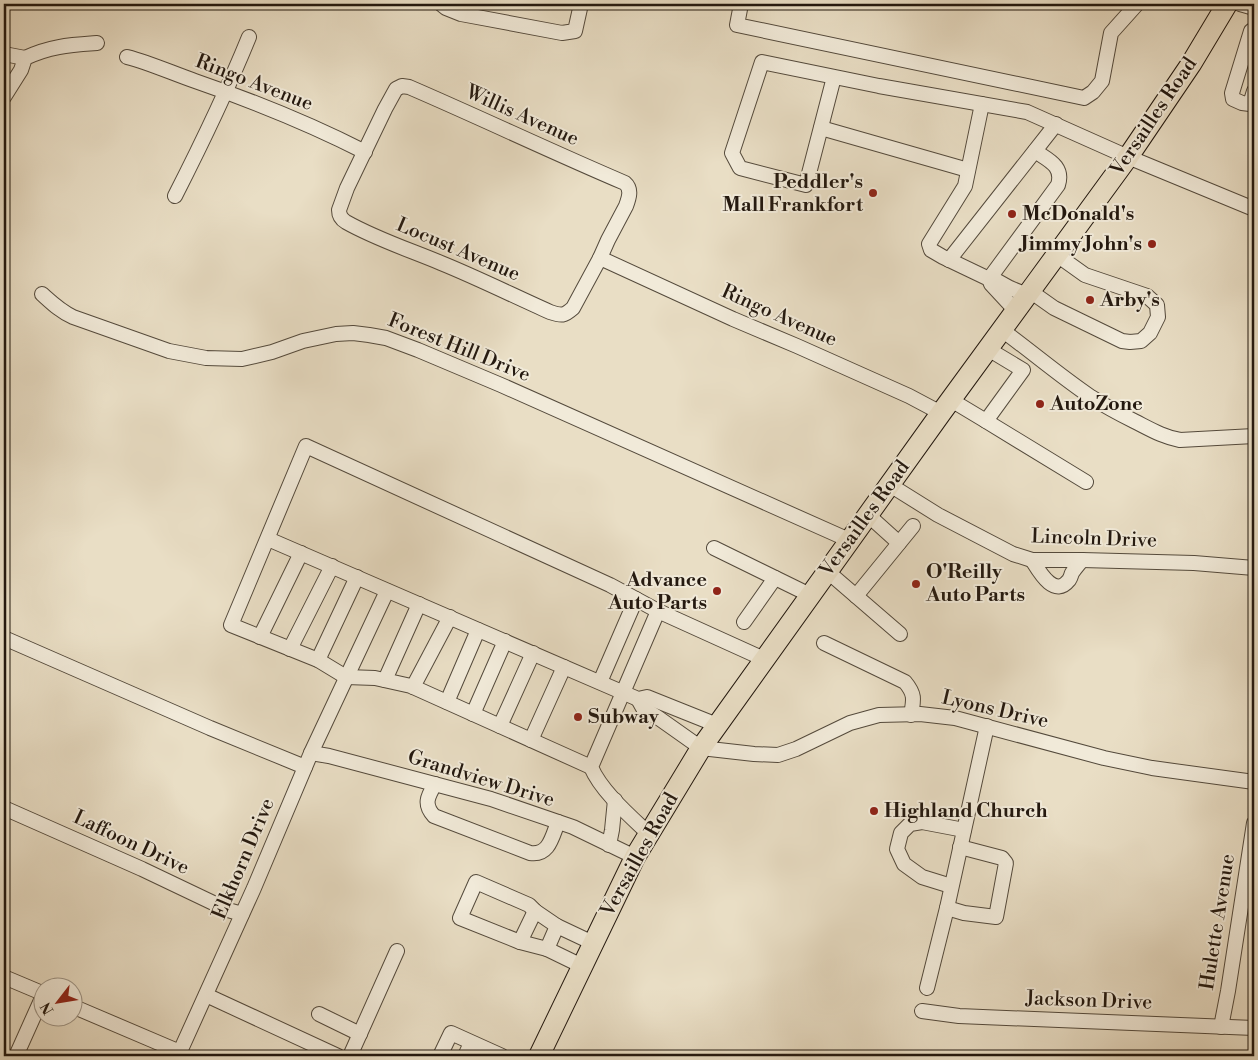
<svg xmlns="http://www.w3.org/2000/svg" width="1258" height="1060" viewBox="0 0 1258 1060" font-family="'Libre Bodoni',serif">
<rect width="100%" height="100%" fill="#e9dec5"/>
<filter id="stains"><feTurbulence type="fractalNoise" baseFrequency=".004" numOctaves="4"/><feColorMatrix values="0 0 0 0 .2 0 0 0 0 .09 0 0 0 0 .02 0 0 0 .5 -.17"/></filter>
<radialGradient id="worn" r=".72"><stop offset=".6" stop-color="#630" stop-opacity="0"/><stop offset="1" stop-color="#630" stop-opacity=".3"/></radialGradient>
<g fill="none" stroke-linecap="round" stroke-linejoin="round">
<g stroke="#544a3c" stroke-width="16">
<g id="minor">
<polyline points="441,4 446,8 461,14 562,33 575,31 581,4"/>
<polyline points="741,4 737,25 1084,98 1093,92 1102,81 1111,33 1137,4"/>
<polyline points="1240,4 1254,8"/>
<polyline points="1254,29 1251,31 1232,93 1233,99 1242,103 1250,104 1254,91"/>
<polyline points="4,54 25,58"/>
<path d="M127,57C150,63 172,73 195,81C253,101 310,124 365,152"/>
<polyline points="834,77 806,185 740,168 732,153 762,62 879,86 1027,112 1128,157 1254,209"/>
<path d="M402,86L409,87C481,118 552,152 625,183C632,189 629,198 626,206L608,240L600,258L573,308C564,316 562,316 550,312C514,296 478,278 441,263C410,250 376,239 346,222C341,219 339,215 339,210L347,188L385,109L396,89Z"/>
<path d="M4,97L21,70L25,58C50,46 70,45 97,43"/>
<polyline points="982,104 965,186 929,244 931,250 943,257 989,279 991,284 1016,311"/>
<polyline points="821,128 968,170"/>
<path d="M175,196C202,143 227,91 249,37"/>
<polyline points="600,258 733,319 797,346 909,396 941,413"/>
<polyline points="949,260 1056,124"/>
<polyline points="992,278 1010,288 1027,295"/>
<path d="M989,279L1058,185C1064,166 1048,160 1035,151"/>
<polyline points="1030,291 1054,308 1122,341 1130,342 1141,341 1150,333 1158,317 1157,305 1147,296 1085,275 1057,255"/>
<path d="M42,294C52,303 60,311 73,317L169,351L206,358L242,359L272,352L303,341L336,334L353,333L369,335L386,338L418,350L501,385L849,540"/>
<path d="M1002,330C1032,352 1060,376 1091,397C1105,406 1120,414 1134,421C1150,429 1163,437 1180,440L1254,436"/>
<polyline points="951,400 986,421 1023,370 988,349"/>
<polyline points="986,421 1086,482"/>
<polyline points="890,485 938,515 1013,554 1032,560 1082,560 1194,563 1254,568"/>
<polyline points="868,515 899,543"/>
<polyline points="268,539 638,699 647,697 717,725"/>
<polyline points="714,548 810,595"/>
<path d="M1032,560C1039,571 1054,599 1069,580C1071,577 1071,575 1072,573C1075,568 1079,564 1082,560"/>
<polyline points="827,571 900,634"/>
<polyline points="856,596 913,526"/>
<polyline points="744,622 775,578"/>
<polyline points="260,637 301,553"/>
<polyline points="4,638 210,728 305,767"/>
<path d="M824,643L905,682C915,694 914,699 911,715"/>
<polyline points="290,649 332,566"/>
<polyline points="318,660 357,577"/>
<polyline points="385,680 419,604"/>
<polyline points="600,682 636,599"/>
<polyline points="413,687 450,617"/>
<polyline points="638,699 643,708 660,719 701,748 754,754 778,755 796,749 850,723 879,715 920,714 955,718 1104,758 1152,768 1254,782"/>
<polyline points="447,702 478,630"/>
<polyline points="473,714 505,641"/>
<polyline points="500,726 533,653"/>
<polyline points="531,740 564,667"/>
<polyline points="311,753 329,756 491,799 573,827 635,857"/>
<polyline points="591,767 411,686 375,678 346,677 318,660 231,625 306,446 610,585 658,611"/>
<path d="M435,784C428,796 423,804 434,816L530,853C549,856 552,837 558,822"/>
<polyline points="4,808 142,869 228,910 242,914"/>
<path d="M649,834C630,816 601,791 591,767L658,611L764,659"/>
<polyline points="609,845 612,830 615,800"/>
<polyline points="951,886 922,877 904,864 897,849 901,833 910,824 922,822 964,830"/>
<polyline points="947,908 964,913 996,917 1006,863 1002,858 960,847"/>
<polyline points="520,942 460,918 476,882 529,905 535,911"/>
<polyline points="547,949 520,942 535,911 557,926"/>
<polyline points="582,966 547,949 557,926 593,943"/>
<polyline points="4,977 42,993"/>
<polyline points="927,988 947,908 987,726"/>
<polyline points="206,995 338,1056"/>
<polyline points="72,1006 180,1052"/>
<polyline points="922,1011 959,1016 1254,1028"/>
<polyline points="319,1014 360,1034"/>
<polyline points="1221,1027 1228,991 1254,823"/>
<polyline points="16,1056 42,998"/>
<polyline points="178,1056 254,888 311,753 387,591"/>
<polyline points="350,1056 397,951"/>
<polyline points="440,1056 451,1033 502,1056"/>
<polyline points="465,1056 471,1043"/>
</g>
</g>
<g stroke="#23180f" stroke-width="22">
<polyline id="highway" points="539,1056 635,857 701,748 941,413 1128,157 1191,64 1227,4"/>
</g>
<use href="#minor" stroke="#f1ead9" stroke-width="14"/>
<use href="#highway" stroke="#e9dec5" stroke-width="20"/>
</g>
<g fill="#8f2418" stroke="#f1ead9" stroke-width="2">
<circle cx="873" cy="193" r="5"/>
<circle cx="1012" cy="214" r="5"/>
<circle cx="1152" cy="244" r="5"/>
<circle cx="1090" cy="300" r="5"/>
<circle cx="1040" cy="404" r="5"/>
<circle cx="916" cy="584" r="5"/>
<circle cx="717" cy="591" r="5"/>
<circle cx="578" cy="717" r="5"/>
<circle cx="874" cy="811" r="5"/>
</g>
<g text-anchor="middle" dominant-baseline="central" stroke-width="4" stroke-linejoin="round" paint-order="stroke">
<g font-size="20" fill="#23180f" stroke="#f1ead9">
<text transform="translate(254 83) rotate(21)">Ringo Avenue</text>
<text transform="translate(522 116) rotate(24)">Willis Avenue</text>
<text transform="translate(1154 117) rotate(-56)">Versailles Road</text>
<text transform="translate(458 250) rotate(23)">Locust Avenue</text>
<text transform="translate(779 316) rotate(24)">Ringo Avenue</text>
<text transform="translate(459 348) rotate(22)">Forest Hill Drive</text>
<text transform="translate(865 519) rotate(-54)">Versailles Road</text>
<text transform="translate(1094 539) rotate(2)">Lincoln Drive</text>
<text transform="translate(995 710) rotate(13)">Lyons Drive</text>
<text transform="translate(481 779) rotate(17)">Grandview Drive</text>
<text transform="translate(131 843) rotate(25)">Laffoon Drive</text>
<text transform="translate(640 855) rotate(-61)">Versailles Road</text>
<text transform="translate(244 859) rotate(-67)">Elkhorn Drive</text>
<text transform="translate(1218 922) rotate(-81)">Hulette Avenue</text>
<text transform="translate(1089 1001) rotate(2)">Jackson Drive</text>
</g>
<g font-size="20" font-weight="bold" fill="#23180f" stroke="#f1ead9" text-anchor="start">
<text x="863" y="182" text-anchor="end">Peddler's<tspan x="863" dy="23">Mall Frankfort</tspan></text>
<text x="1022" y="214">McDonald's</text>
<text x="1142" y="244" text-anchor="end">Jimmy John's</text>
<text x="1100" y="300">Arby's</text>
<text x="1050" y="404">AutoZone</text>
<text x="926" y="572">O'Reilly<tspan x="926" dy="23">Auto Parts</tspan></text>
<text x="707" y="580" text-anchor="end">Advance<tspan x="707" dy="23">Auto Parts</tspan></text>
<text x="588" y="717">Subway</text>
<text x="884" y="811">Highland Church</text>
</g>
</g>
<rect width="1258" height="1060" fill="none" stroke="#e9dec5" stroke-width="20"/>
<rect x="5" y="5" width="1248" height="1050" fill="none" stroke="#23180f" stroke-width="2.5"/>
<rect x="10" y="10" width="1238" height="1040" fill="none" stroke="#23180f"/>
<g transform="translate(58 1002) rotate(239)"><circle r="24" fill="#f1ead9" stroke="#9f9688"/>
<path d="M0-4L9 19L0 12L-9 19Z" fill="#8f2418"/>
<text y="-8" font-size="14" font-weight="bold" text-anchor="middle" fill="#23180f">N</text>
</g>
<rect width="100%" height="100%" filter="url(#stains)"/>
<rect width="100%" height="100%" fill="url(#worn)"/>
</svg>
